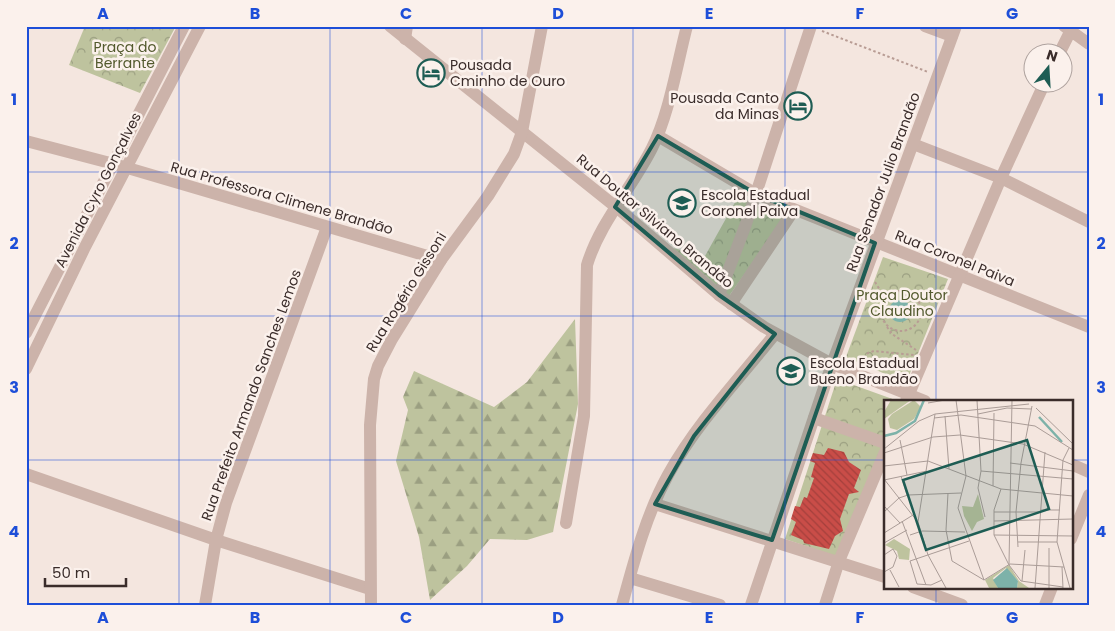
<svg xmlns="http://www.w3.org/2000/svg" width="1115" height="631" viewBox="0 0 1115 631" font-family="Poppins,sans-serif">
<defs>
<pattern id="forest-firs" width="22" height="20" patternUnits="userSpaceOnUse" patternTransform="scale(1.25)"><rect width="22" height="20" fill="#bec39e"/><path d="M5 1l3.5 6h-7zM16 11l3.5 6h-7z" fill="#9b9f81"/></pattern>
<pattern id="park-crowns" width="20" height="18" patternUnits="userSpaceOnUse" patternTransform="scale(1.25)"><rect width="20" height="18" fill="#bec39e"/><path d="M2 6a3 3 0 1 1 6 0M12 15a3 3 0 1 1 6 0" fill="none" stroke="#9b9f81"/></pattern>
<pattern id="water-ripples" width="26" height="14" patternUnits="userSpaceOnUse" patternTransform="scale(1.25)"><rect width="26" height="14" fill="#7db2a9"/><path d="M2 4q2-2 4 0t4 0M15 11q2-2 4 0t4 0" fill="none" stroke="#67918a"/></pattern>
<pattern id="building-back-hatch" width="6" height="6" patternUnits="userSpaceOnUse" patternTransform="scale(1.25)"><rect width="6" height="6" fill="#c94d48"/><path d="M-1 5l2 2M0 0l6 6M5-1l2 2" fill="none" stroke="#a4403c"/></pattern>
</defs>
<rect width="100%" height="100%" fill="#f4e6df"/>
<polygon fill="url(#forest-firs)" points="575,319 578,404 553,532 527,540 490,539 467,566 430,600 419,537 396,461 408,410 403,397 414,371 494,407 527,382"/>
<g fill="url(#park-crowns)">
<polygon points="85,26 176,26 140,93 69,65"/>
<polygon points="738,197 784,218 729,296 673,248 705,256"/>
<polygon points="883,257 948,279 906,383 846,357"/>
<polygon points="837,379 898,401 885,401 885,442 838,557 785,539"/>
</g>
<circle fill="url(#water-ripples)" cx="900" cy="311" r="11"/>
<polygon fill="url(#building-back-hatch)" points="828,448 844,452 849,462 861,470 854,488 859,492 849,494 840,519 843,531 835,536 829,549 804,543 803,540 791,535 796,522 791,519 795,506 800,507 804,497 807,498 814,478 811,477 815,463 810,461 813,453 824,455"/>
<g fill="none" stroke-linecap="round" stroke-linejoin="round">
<g stroke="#b89c94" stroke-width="2" stroke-dasharray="2.5 2.5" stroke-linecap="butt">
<polyline points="822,31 928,72"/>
<polyline points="875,282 885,298"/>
<circle cx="901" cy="311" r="20"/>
<polyline points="887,327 892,334 916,350"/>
<polyline points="861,362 868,353 874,351 914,355"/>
</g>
<g stroke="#ccb3aa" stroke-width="12">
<polyline points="390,26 621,211 719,295 764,327 832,364 925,401"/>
<polyline points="925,26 952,36"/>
<polyline points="1064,26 1089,44"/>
<polyline points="405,39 407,26"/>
<polyline points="1060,52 1073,26"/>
<polyline points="658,136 756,194 1089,327"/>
<polyline points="26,141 114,164 441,260"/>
<polyline points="913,144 1001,178 1089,222"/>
<polyline points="719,295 746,224 811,26"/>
<polyline points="731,304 794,210"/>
<polyline points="26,333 184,26"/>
<polyline points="26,369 85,247 200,26"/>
<polyline points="906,401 1001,178 1045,82"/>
<polyline points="814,418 885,443"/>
<polyline points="1071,464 1089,472"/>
<polyline points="26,474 216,540 370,589"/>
<polyline points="655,504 885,577"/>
<path d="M566,523L584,416L587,265C600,222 632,188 652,148C669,115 677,64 687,26"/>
<polyline points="1071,539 1089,495"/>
<polyline points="630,578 720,605"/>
<polyline points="913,587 962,605"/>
<polyline points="205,605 216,540 226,503 327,227"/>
<polyline points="371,605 370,425 374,379 378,366 392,339 441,260 488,196 514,154 522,132 542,26"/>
<path d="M622,605C634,561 646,515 668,475C696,424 739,379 775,334"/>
<polyline points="751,605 832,364 956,26"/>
<polyline points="825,605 839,561 885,452"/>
<polyline points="1045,605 1052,587"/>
</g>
</g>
<path fill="#1e5d54" fill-opacity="0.2" stroke="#1e5d54" stroke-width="4" stroke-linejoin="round" d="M658,136L756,194L875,243L772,540L655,504L694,436L775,334L719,295L615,207Z"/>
<path fill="none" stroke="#1d4ed8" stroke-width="1" stroke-opacity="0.55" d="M179,26V605M330,26V605M482,26V605M633,26V605M785,26V605M936,26V401M26,172H1089M26,316H1089M26,460H885M1071,460H1089M936,587V605"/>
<defs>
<g id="hotel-ring" transform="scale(1.4375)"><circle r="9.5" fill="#fbf1ec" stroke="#1e5d54" stroke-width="1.5"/><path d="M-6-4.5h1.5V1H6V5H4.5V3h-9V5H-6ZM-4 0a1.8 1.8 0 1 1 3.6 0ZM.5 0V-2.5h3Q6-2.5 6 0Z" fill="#1e5d54"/></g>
<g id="school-ring" transform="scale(1.4375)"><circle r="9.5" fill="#fbf1ec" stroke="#1e5d54" stroke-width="1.5"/><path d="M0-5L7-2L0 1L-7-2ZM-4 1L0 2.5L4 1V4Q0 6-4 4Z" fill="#1e5d54"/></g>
</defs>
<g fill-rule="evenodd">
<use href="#hotel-ring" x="431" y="73"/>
<use href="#hotel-ring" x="798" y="106"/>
<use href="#school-ring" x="682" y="203"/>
<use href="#school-ring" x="791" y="371"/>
</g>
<g text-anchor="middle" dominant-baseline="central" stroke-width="5" stroke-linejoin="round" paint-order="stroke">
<g font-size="14" fill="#52592d" stroke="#fbf1ec">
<text x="125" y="47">Praça do<tspan x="125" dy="16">Berrante</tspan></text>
<text x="902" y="295">Praça Doutor<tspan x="902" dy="16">Claudino</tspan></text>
</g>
<g font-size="14" fill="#3a2c2a" stroke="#fbf1ec" text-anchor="start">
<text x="450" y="65">Pousada<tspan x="450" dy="16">Cminho de Ouro</tspan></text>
<text x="779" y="98" text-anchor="end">Pousada Canto<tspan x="779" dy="16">da Minas</tspan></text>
<text x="701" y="195">Escola Estadual<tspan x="701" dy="16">Coronel Paiva</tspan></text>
<text x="810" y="363">Escola Estadual<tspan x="810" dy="16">Bueno Brandão</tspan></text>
</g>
<g font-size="14" fill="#3a2c2a" stroke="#fbf1ec">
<text transform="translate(883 182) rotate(-70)">Rua Senador Julio Brandão</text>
<text transform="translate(98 190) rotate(-63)">Avenida Cyro Gonçalves</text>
<text transform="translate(282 198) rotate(16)">Rua Professora Climene Brandão</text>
<text transform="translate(655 221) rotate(40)">Rua Doutor Silviano Brandão</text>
<text transform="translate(955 258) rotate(22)">Rua Coronel Paiva</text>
<text transform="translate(406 292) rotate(-58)">Rua Rogério Gissoni</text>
<text transform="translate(251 395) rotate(-70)">Rua Prefeito Armando Sanches Lemos</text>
</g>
</g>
<g transform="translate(884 400)">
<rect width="189" height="189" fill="#f4e6df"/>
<path d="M7,0H27L0,19V12ZM94,94L100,119L93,122L88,131L80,116L78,106L89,107ZM10,139L26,149L25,160L15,159L13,151L1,145Z" fill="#bec39e"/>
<path d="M125,165L135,181L145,188H133L134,181L122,168L109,178L114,188H105L101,180Z" fill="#bec39e"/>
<path d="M30,0L37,7L30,19L13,30L6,28L4,19L8,14Z" fill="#bec39e"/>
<path d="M123,168L134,181L133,188H114L109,180Z" fill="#7db2a9"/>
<path fill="none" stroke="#7db2a9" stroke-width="2.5" d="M155,17L178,42M0,36L12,33L31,21L40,0"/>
<path fill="none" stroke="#aa9c97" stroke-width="1" d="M72,0L82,76L74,108L100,180M93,0L97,71L94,88L101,117M44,3L61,0M152,8L189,44M51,14L34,122L44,155L62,188M94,14L123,8L147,9M61,16L65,69M50,18L77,15L151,26L189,50M16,40L23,75M185,48L179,60L173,142L186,188M0,49L35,21L51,14L145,4M0,53L49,37L76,35L139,44L189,65M126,63L189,71M0,66L44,61L117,89L189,96M97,71L189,79M17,76L23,95M0,79L33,121M0,80L43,71M109,86L110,13M117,89L110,110V135L125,165L137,181L179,187M64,93L62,130L68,161L100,180M0,106L16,123M157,110H176M0,112L15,98L24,95L77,93M110,112H157M18,121L42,185M110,121L189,119M189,123V140M0,133L29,115M26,135L38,131L81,132M110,135L189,136M134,142H173M0,143L23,130M134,147L132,112L137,63L148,6M0,155L9,149L13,156L9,167L0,172M125,164L128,0M178,167L179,188M6,170L15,187M58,180L47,185L33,184L26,161L85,141M100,180L126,164L180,167M138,181L141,150M151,188L161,52M165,188V148"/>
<path fill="#1e5d54" fill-opacity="0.15" stroke="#1e5d54" stroke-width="2.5" d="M143,40L165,109L42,150L19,80Z"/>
<rect width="189" height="189" fill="none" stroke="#3a2c2a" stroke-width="2.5"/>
</g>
<rect width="1115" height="631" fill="none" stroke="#fbf1ec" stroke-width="55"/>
<g transform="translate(1048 68) rotate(18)"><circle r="24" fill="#fbf1ec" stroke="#aea29e"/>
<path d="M0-4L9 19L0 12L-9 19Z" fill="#1e5d54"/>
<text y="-8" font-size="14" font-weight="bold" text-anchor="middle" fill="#3a2c2a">N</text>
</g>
<path d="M45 578v8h81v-8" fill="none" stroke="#3a2c2a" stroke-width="2.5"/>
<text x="52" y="578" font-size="15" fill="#3a2c2a" stroke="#fbf1ec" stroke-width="4" paint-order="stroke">50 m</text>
<rect x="28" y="28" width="1060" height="576" fill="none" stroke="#1d4ed8" stroke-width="2"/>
<g font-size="16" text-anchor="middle" font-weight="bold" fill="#1d4ed8">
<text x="103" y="19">A</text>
<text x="255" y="19">B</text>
<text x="406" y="19">C</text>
<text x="558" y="19">D</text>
<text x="709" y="19">E</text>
<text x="860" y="19">F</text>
<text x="1012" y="19">G</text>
<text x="14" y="105">1</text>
<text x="1101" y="105">1</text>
<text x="14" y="249">2</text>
<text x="1101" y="249">2</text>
<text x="14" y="393">3</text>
<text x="1101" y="393">3</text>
<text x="14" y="537">4</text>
<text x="1101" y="537">4</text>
<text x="103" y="623">A</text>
<text x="255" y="623">B</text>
<text x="406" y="623">C</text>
<text x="558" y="623">D</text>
<text x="709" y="623">E</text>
<text x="860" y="623">F</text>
<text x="1012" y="623">G</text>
</g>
</svg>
